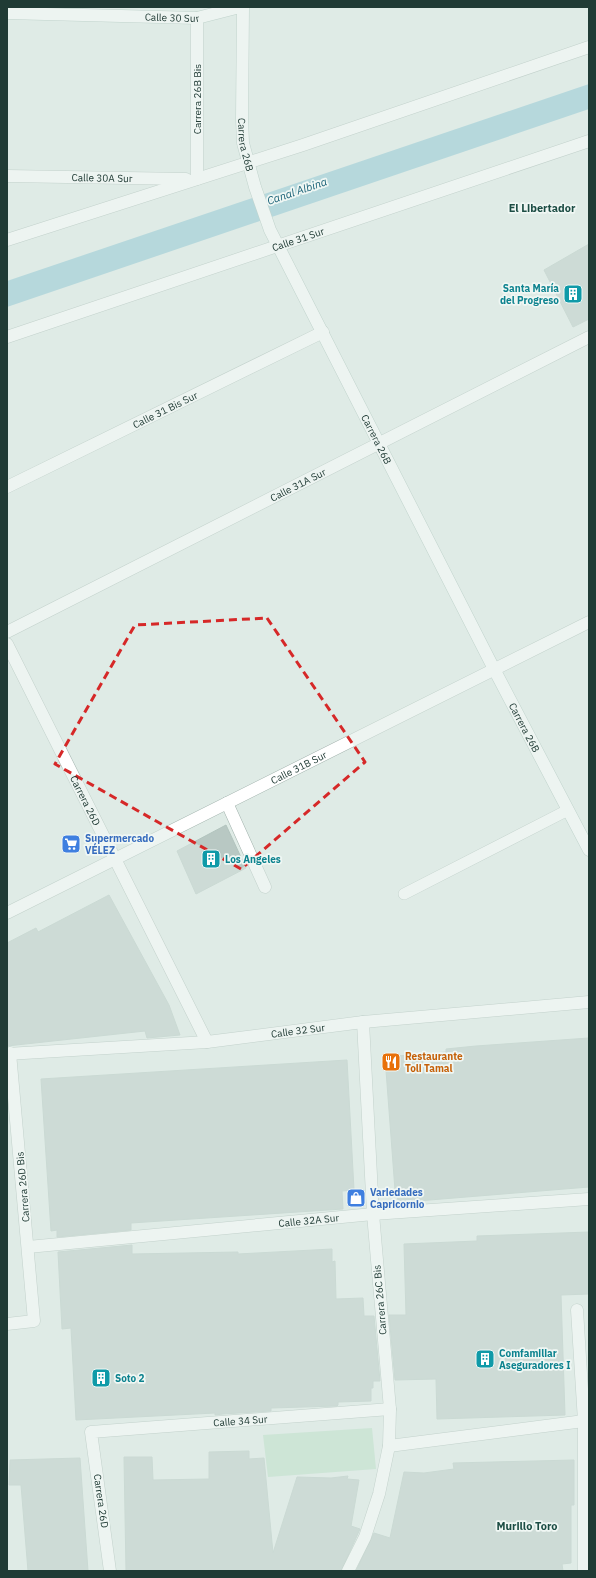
<svg xmlns="http://www.w3.org/2000/svg" width="596" height="1578" viewBox="0 0 596 1578" font-family="'IBM Plex Sans',sans-serif">
<rect width="100%" height="100%" fill="#dfebe6"/>
<polygon fill="#b8ddc4" points="372,1428 376,1469 268,1477 263,1435"/>
<polygon fill="#86c1d1" points="589,84 589,109 7,307 7,281"/>
<g fill="#b8c8c3" stroke="#b2c4be">
<polygon points="589,244 589,319 573,327 544,270"/>
<polygon points="226,825 246,868 196,894 177,851"/>
<polygon points="109,895 169,1005 180,1035 147,1038 145,1031 7,1046 7,943 36,928 38,932"/>
<polygon points="589,1038 589,1187 405,1202 398,1200 395,1190 385,1057 446,1052 446,1049 476,1046"/>
<polygon points="347,1060 354,1190 342,1191 343,1209 131,1223 131,1230 57,1237 57,1230 51,1231 41,1079"/>
<polygon points="589,1232 589,1294 561,1295 565,1415 437,1419 436,1379 395,1380 389,1315 406,1315 404,1244 477,1241 477,1236"/>
<polygon points="132,1245 132,1254 238,1252 238,1254 332,1249 332,1262 335,1261 336,1299 363,1298 364,1316 374,1316 380,1381 373,1381 373,1388 371,1388 371,1401 338,1402 338,1405 337,1406 271,1408 271,1411 223,1414 215,1415 215,1413 76,1420 71,1328 62,1329 58,1252"/>
<polygon points="249,1451 249,1459 264,1458 273,1553 297,1477 331,1478 348,1476 347,1479 359,1480 351,1526 360,1529 341,1571 126,1571 124,1457 152,1457 153,1480 209,1479 209,1452"/>
<polygon points="80,1458 88,1571 28,1571 21,1485 9,1485 10,1460"/>
<polygon points="574,1460 574,1505 571,1505 571,1563 562,1564 563,1571 356,1571 374,1533 390,1538 404,1472 424,1473 454,1469 453,1463"/>
</g>
<g fill="none" stroke-linecap="round" stroke-linejoin="round">
<g stroke="#a2b3ad" stroke-width="12">
<polyline id="lane" points="404,894 568,810"/>
</g>
<g stroke="#a2b3ad" stroke-width="13">
<g id="street">
<polyline points="197,18 197,179"/>
<path id="s1" d="M7,176L186,179"/>
<polyline points="7,240 303,145 589,47"/>
<path id="s2" d="M7,337L589,141"/>
<path id="s3" d="M7,487L323,332"/>
<path id="s4" d="M7,632L589,337"/>
<path id="s5" d="M7,644L207,1042"/>
<polyline points="227,803 265,887"/>
<path id="s6" d="M7,913L589,622"/>
<path id="s7" d="M7,1054L207,1042L363,1022L589,1002"/>
<path id="s8" d="M28,1247L373,1214L589,1199"/>
<polyline points="577,1310 584,1421 584,1571"/>
<polyline points="7,1324 34,1321 10,1053"/>
<polyline points="389,1446 584,1421"/>
<path id="s9" d="M110,1571L91,1432L390,1409"/>
<polyline points="348,1571 365,1537 379,1494 389,1446 390,1409 373,1214 363,1022"/>
</g>
</g>
<g stroke="#9eb7af" stroke-width="13">
<g id="secondary">
<path id="s10" d="M243,7L242,119L243,143L255,187L270,230L494,669L589,850"/>
<path id="s11" d="M7,13L197,18L240,7"/>
</g>
</g>
<use href="#lane" stroke="#fff" stroke-width="11"/>
<use href="#street" stroke="#fff" stroke-width="12"/>
<use href="#secondary" stroke="#fff" stroke-width="12"/>
</g>
<path d="M0 0H596V1578H0ZM267,618L365,762L241,869L55,764L135,625Z" fill="#dfebe6" fill-opacity=".55" fill-rule="evenodd"/>
<path fill="none" stroke="#d62828" stroke-width="3" stroke-dasharray="8 5" stroke-linejoin="round" d="M267,618L365,762L241,869L55,764L135,625Z"/>
<defs>
<g id="building-square" transform="scale(1)"><rect x="-9" y="-9" width="18" height="18" rx="4" fill="#0f9aa8" stroke="#f0f7f4"/><path d="M-4-6H4V6H1V3H-1V6H-4ZM-2.5-4.3h1.7v1.8h-1.7ZM.8-4.3h1.7v1.8H.8ZM-2.5-1h1.7V.8h-1.7ZM.8-1h1.7V.8H.8Z" fill="#fff"/></g>
<g id="supermarket-square" transform="scale(1)"><rect x="-9" y="-9" width="18" height="18" rx="4" fill="#3f7fe0" stroke="#f0f7f4"/><path d="M-6-5.5h2.5l.6 2H6L4.5 2H-2.5L-4.4-4H-6ZM-1.5 3.2a1.3 1.3 0 1 0 .1 0ZM3 3.2a1.3 1.3 0 1 0 .1 0Z" fill="#fff"/></g>
<g id="restaurant-square" transform="scale(1)"><rect x="-9" y="-9" width="18" height="18" rx="4" fill="#e8710a" stroke="#f0f7f4"/><path d="M-5-6h1v4h1v-4h1v4h1v-4h1v5L-1.5 .5V6h-2V.5L-5-1ZM5-6V6H3V1.5H1.5Q1.5-4 5-6Z" fill="#fff"/></g>
<g id="shop-square" transform="scale(1)"><rect x="-9" y="-9" width="18" height="18" rx="4" fill="#3f7fe0" stroke="#f0f7f4"/><path d="M-5-2.5h2.3a2.7 3.5 0 0 1 5.4 0H5L5.5 6h-11ZM-1.5-2.5h3a1.5 2.3 0 0 0-3 0Z" fill="#fff"/></g>
</defs>
<g fill-rule="evenodd">
<use href="#building-square" x="573" y="294"/>
<use href="#supermarket-square" x="71" y="844"/>
<use href="#building-square" x="211" y="859"/>
<use href="#restaurant-square" x="391" y="1062"/>
<use href="#shop-square" x="356" y="1198"/>
<use href="#building-square" x="485" y="1359"/>
<use href="#building-square" x="101" y="1378"/>
</g>
<g text-anchor="middle" dominant-baseline="central" stroke-width="3.5" stroke-linejoin="round" paint-order="stroke">
<g font-size="10" fill="#203b35" stroke="#f0f7f4">
<text stroke="none"><textPath href="#s11" startOffset="165">Calle 30 Sur</textPath></text>
<text transform="translate(197 99) rotate(-90)">Carrera 26B Bis</text>
<text stroke="none"><textPath href="#s10" startOffset="138">Carrera 26B</textPath></text>
<text stroke="none"><textPath href="#s1" startOffset="95">Calle 30A Sur</textPath></text>
<text stroke="none"><textPath href="#s2" startOffset="307">Calle 31 Sur</textPath></text>
<text stroke="none"><textPath href="#s3" startOffset="176">Calle 31 Bis Sur</textPath></text>
<text stroke="none"><textPath href="#s10" startOffset="462">Carrera 26B</textPath></text>
<text stroke="none"><textPath href="#s4" startOffset="326">Calle 31A Sur</textPath></text>
<text stroke="none"><textPath href="#s10" startOffset="786">Carrera 26B</textPath></text>
<text stroke="none"><textPath href="#s6" startOffset="326">Calle 31B Sur</textPath></text>
<text stroke="none"><textPath href="#s5" startOffset="175">Carrera 26D</textPath></text>
<text stroke="none"><textPath href="#s7" startOffset="292">Calle 32 Sur</textPath></text>
<text transform="translate(23 1187) rotate(-95)">Carrera 26D Bis</text>
<text stroke="none"><textPath href="#s8" startOffset="282">Calle 32A Sur</textPath></text>
<text transform="translate(380 1300) rotate(-95)">Carrera 26C Bis</text>
<text stroke="none"><textPath href="#s9" startOffset="290">Calle 34 Sur</textPath></text>
<text transform="translate(101 1501) rotate(82)">Carrera 26D</text>
</g>
<g font-size="10" font-weight="bold" fill="#0d838f" stroke="#f0f7f4" text-anchor="start">
<text x="559" y="288" text-anchor="end">Santa María<tspan x="559" dy="12">del Progreso</tspan></text>
<text x="225" y="859">Los Angeles</text>
<text x="499" y="1353">Comfamiliar<tspan x="499" dy="12">Aseguradores I</tspan></text>
<text x="115" y="1378">Soto 2</text>
</g>
<g font-size="10" font-weight="bold" fill="#366cbe" stroke="#f0f7f4" text-anchor="start">
<text x="85" y="838">Supermercado<tspan x="85" dy="12">VÉLEZ</tspan></text>
<text x="370" y="1192">Variedades<tspan x="370" dy="12">Capricornio</tspan></text>
</g>
<g font-size="10" font-weight="bold" fill="#c56008" stroke="#f0f7f4" text-anchor="start">
<text x="405" y="1056">Restaurante<tspan x="405" dy="12">Toli Tamal</tspan></text>
</g>
<g font-size="11" font-style="italic" fill="#1a6277" stroke="#f0f7f4">
<text transform="translate(297 191) rotate(-19)">Canal Albina</text>
</g>
<g font-size="11" font-weight="bold" fill="#1c4d44" stroke="#f0f7f4">
<text x="542" y="208">El Libertador</text>
<text x="527" y="1526">Murillo Toro</text>
</g>
</g>
<rect width="596" height="1578" fill="none" stroke="#203b35" stroke-width="16"/>
</svg>
